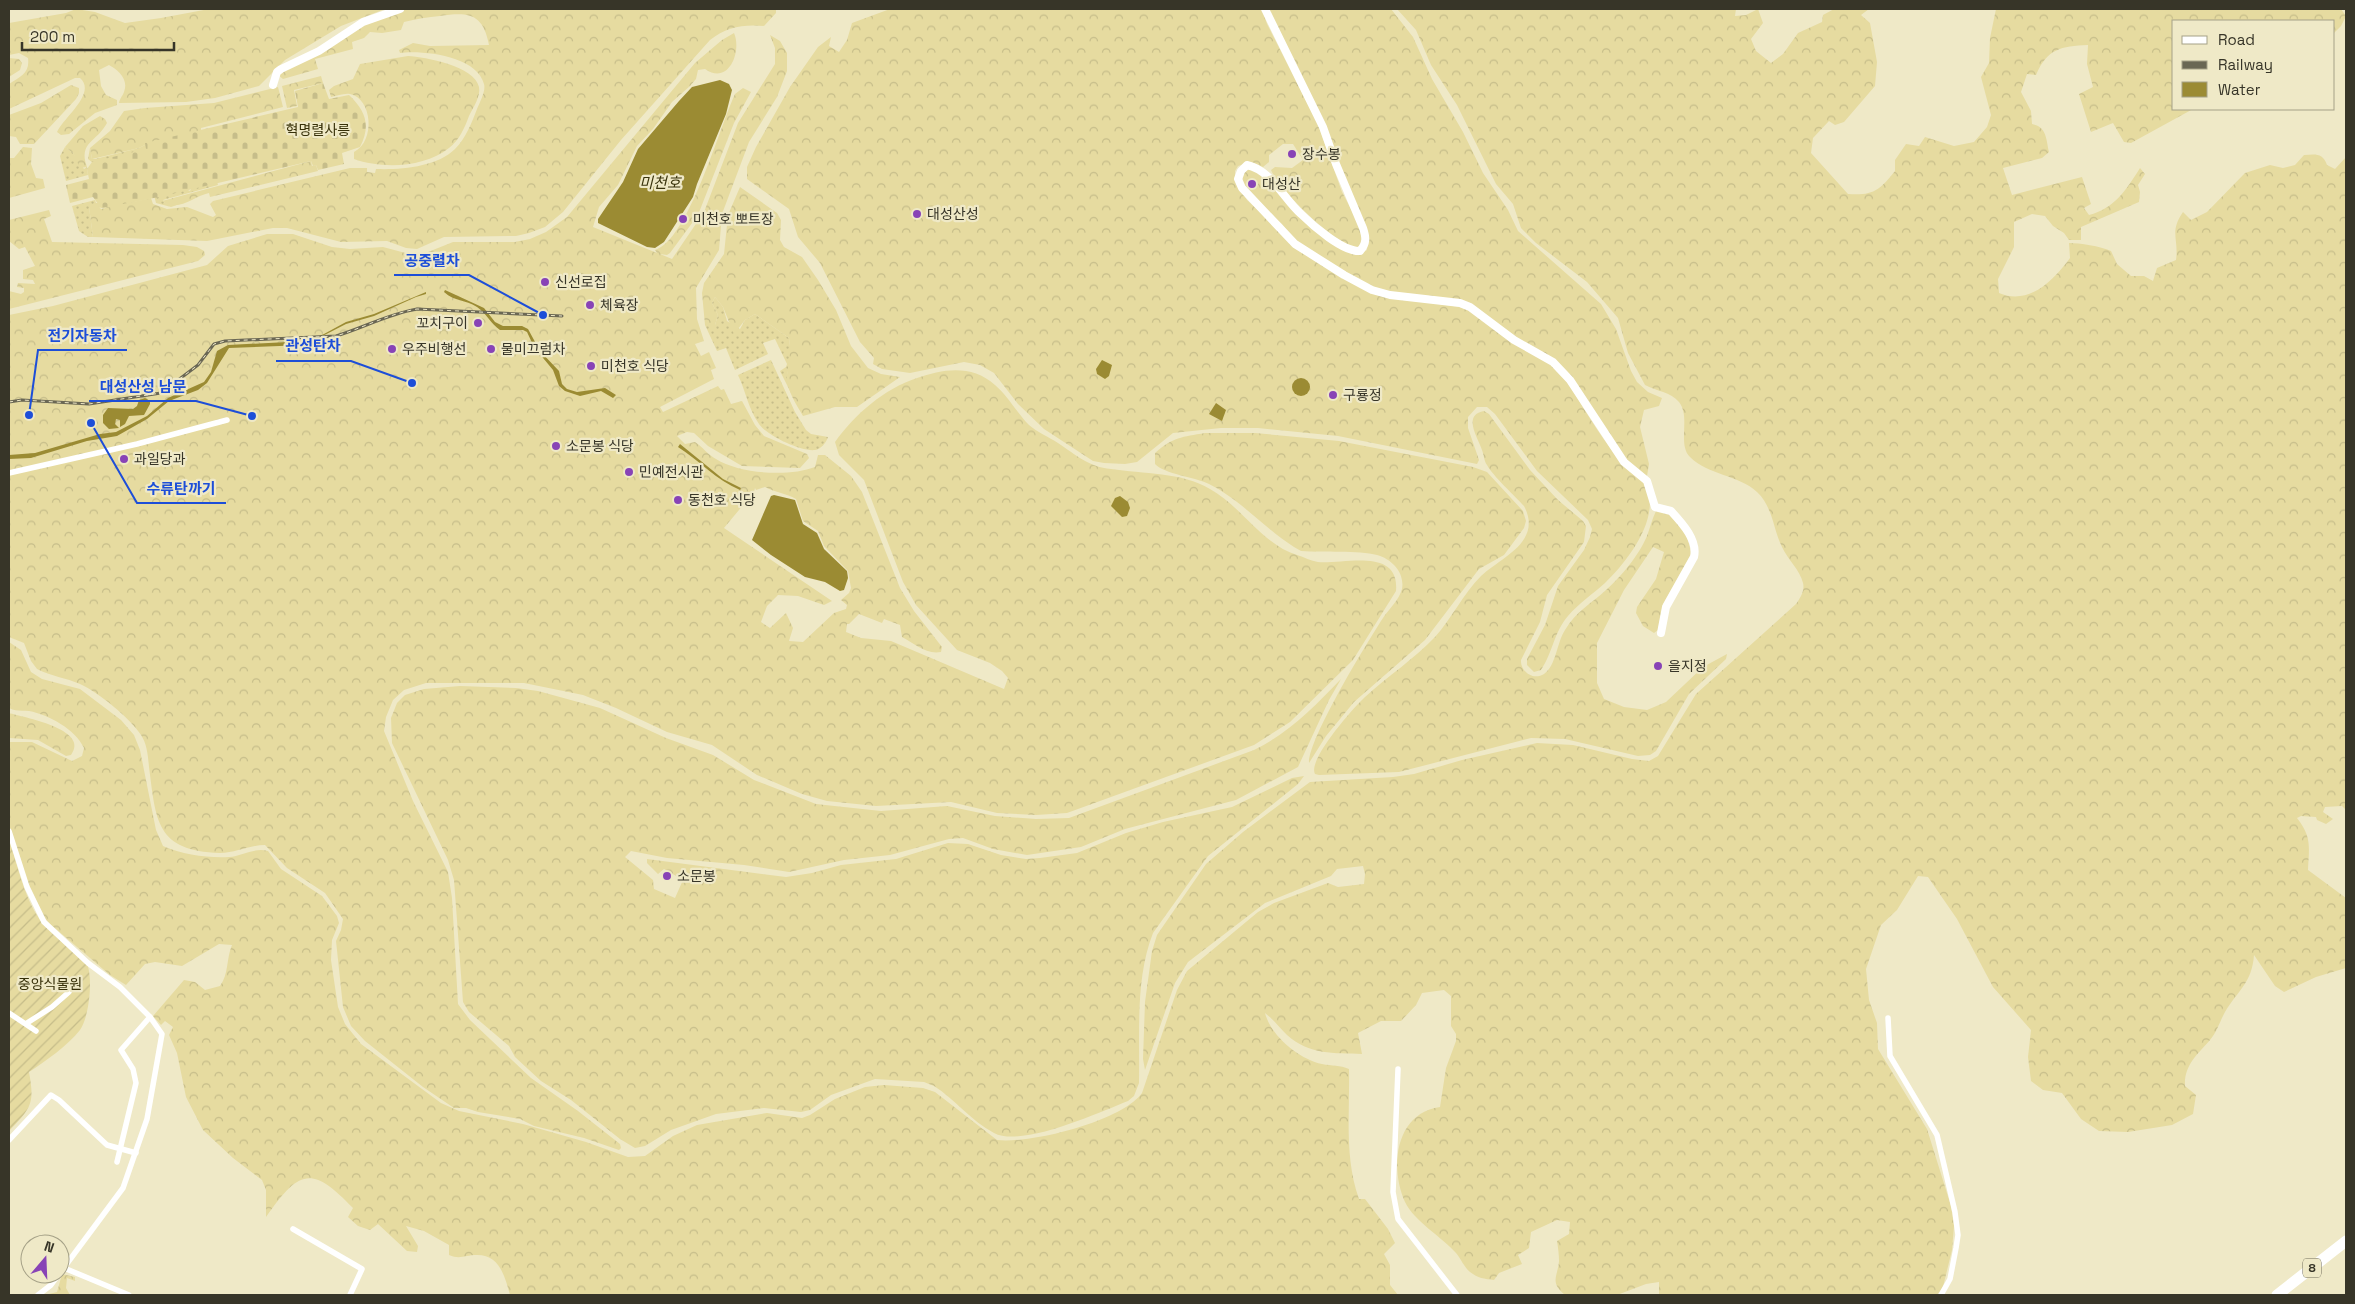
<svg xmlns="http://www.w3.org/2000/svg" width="2355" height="1304" viewBox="0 0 2355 1304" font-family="'Space Grotesk','Noto Sans KR',sans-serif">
<defs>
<pattern id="grass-dots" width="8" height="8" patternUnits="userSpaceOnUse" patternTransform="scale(1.25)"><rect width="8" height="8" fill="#e6dba0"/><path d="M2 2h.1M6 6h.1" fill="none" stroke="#c6bd8a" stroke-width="1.8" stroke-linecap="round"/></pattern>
<pattern id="forest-crowns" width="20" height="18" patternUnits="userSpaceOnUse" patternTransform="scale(1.25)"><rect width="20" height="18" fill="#e6dba0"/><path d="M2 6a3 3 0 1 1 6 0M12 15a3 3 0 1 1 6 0" fill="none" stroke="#c6bd8a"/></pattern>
<pattern id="cemetery-stones" width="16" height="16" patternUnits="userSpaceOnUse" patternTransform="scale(1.25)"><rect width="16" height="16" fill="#e6dba0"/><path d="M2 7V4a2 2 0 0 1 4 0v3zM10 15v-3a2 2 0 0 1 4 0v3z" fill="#c6bd8a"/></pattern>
<pattern id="garden-furrows" width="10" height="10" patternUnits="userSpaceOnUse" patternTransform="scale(1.25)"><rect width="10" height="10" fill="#e6dba0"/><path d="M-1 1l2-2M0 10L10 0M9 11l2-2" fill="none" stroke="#c6bd8a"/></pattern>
</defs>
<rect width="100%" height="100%" fill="#efe9c7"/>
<g fill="url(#grass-dots)">
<polygon points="147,144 149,149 93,163 88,159 90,148 92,159 95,159 139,148"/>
<polygon points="65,147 73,153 84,169 87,167 88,175 66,181 60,156"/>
<polygon points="216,178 218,185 163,200 165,203 180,204 171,207 156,203 154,195 188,189 189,191 191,190 190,184"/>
<polygon points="151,198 110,208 89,207 93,237 88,237 79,231 72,206 95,200 96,203"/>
<polygon points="715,297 723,307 727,321 740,329 745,320 755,314 789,338 791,355 787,376 792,395 780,371 786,367 787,364 775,339 763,343 768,354 735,370 726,348 717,351 705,325 715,325 718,315 712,303"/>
<path d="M771,360L795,412L806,430L811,434L828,437C826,443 821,449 815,450C801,452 766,435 759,424C748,408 746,392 738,375Z"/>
</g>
<g fill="url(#forest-crowns)" fill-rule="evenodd">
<path d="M76,9L95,12L125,23L161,18L209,9H385L341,26L285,60L259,86L215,98L186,102L119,103C120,98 122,97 124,92C129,79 118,70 109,65L99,70L101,86L106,95L117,100V105L95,113L69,134L61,135L57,132C64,117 97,93 80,78H75L9,109V84C21,76 30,73 28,58L19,53L9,55V23L66,13Z"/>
<path d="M405,9H776V13L764,26C744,24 726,27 710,40L621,140L563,212L545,227L529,233L516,236L444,237L417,249L406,248L387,241L341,242L287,228H273L207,241L93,237L89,207L96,203L101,209L151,198L153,204L167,209L187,207L213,217L216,215L210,204L213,201L350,168H367V172L375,173L376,169C400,170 437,167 455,149C466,138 472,122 477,109C480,102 486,91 484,84C477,56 423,50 400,53L399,50L413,43L430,46L489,45C483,13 468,12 440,16C428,17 416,19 404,22L401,30L382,33L370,32L364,38L352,42L353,49L315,59L318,69L283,79L278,75L362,25Z"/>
<path d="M890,9H1262L1267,24L1317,122L1342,192L1362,230L1364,238L1361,245L1356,248C1333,242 1281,192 1271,170L1275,167L1292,168L1303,160L1293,144H1283L1269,155V162L1263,167L1250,162L1238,166L1235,171V180L1247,200L1305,254L1388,297L1460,307L1472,312L1555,367L1566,379C1582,406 1598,433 1618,458C1625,468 1639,474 1645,484C1663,516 1627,562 1605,583C1593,594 1579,603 1568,616C1554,632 1553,652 1541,670L1534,672L1527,665V659L1545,625L1558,586L1584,550L1590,537L1592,529L1588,520L1537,471L1495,414L1487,407H1477L1468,417V428L1479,460L1477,464L1338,436L1258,428H1221L1173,433L1137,462L1125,464L1104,463L1093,461L1044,429L1018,404L994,373L980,365L964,362L910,373L882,369L873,364L874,358L860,342L820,263L798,237L789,209L747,179V167L756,147L790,87L818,47L831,37L829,46L839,52L847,40L852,23Z"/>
<polygon points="1268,9 1391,9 1413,37 1432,79 1463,132 1483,173 1508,210 1518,231 1601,304 1616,329 1631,371 1637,382 1648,392 1662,398 1659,406 1644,410 1640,427 1649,464 1647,476 1631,465 1622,454 1567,373 1471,306 1392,293 1373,287 1345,273 1297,243 1282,224 1254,199 1242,183 1244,172 1250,169 1258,171 1271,189 1280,193 1298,215 1359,254 1367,250 1368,234"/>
<path d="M1397,9H1736L1735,16L1746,15L1758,9L1763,23L1751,39L1756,51L1771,63L1783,54L1798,33L1822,22L1823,15L1834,9H1869L1861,15L1870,23L1877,62L1875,86L1844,122L1835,125L1829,121L1813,138L1811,153L1848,194C1873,196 1880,190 1895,171V160L1906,144L1919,146L1925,137L1954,146L1974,142L1987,127L1991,115L1981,77L1989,63L1990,38L1996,9H2341L2346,16L2341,26L2334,33V21H2174V109H2193L2131,143L2124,142L2113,123L2091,132L2079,94L2093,87L2087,64L2088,45C2061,46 2047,49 2036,75L2027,74L2021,92L2031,111L2032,124C2047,127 2046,139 2049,152L2042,158L2003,168L2012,195L2082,177L2091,204L2084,208L2089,215C2114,209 2127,189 2140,168L2145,174L2138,185L2140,192L2139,202L2081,227V240H2069L2064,233L2053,226L2045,216L2032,214L2014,222V247L1998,279L1999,293C2029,306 2054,280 2070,258L2069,243C2080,243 2100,246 2111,251L2117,264L2131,276H2144L2153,281L2157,268L2176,260C2179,239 2169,232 2183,212L2191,220L2207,212L2245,173L2270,165L2283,168L2295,165L2304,155C2316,154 2323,153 2327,165L2335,169L2346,157V810L2342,806L2325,807L2323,812L2333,819L2326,824L2317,820L2316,817L2301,816L2297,818C2312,837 2309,847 2308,870L2346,898V968L2316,977L2284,992L2275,986L2254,955C2252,983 2238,990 2225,1012C2220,1021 2217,1032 2210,1040C2197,1055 2184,1065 2185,1086L2196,1095L2193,1114L2172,1125L2128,1132L2099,1131L2081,1119L2062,1093L2043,1090L2031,1081L2028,1057L2031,1030L1993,987L1957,919L1928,877L1918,876L1897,910L1881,925L1866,969L1869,1000L1877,1023L1878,1049L1927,1129L1951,1206L1954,1226L1952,1250L1943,1287L1937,1295H1659V1282L1646,1284L1617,1295H1565C1549,1282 1558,1276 1559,1261C1559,1255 1558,1247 1557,1241L1569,1234L1570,1222L1557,1220L1531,1232L1529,1248L1518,1255L1522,1264L1499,1273L1494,1280C1484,1279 1478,1278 1470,1272C1464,1267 1461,1259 1456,1253C1442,1237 1414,1221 1405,1202C1389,1166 1396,1113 1440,1107L1446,1068L1456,1041V1034L1451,1026V996L1444,990L1422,993L1416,1005L1401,1021H1381L1358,1033L1362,1054C1334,1053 1309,1055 1287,1035C1280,1028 1273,1019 1265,1013C1271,1036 1299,1059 1322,1064C1332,1066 1340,1065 1349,1069C1350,1113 1344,1157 1359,1199H1365L1388,1229L1395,1243L1384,1254L1390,1265V1285L1398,1295H510C505,1277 500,1255 477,1255C465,1255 460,1260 449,1255V1245L424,1231L406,1226L418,1246L417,1252L407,1251L378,1224L370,1230L358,1226L348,1217L353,1208C311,1164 299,1170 266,1217V1190L262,1180L233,1158L203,1130L186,1097L177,1053L169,1035L173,1027L165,1021L161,1025L153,1016L184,980L195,982L205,990L220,986C229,974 226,959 232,945L219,944L182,966L155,962L145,964L126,985L110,975L50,924L40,913L29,888L9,827V742H32L72,761L82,756L84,748C75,729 49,715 29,711C21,710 16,712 9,708V642L21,650L31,672L42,679L80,689L121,720L134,735L140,750L156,830L163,846C183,855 208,858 229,857C242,856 255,847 268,851L281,869L322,896L337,916L339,923L332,940L331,960L338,1007L345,1024L361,1044L441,1103L459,1111L523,1124L586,1142L628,1157L645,1156L673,1136L697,1125L767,1113L802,1118L810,1115L835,1099L865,1087L884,1085L923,1088L935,1092L997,1140C1031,1144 1122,1121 1142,1093L1177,990L1187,971L1258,912L1274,903L1328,883L1338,887L1364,884L1365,874L1363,866L1337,869L1331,876L1265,903L1188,962L1175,983L1145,1070L1143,1059L1145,1002L1152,951L1157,935L1206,864L1243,832L1310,782L1393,777L1414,774L1462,760L1537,743L1573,745L1632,759L1649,761L1658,756L1696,694L1796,604C1800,598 1805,591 1803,583C1800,570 1788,560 1782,547C1773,529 1773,507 1757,492C1739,475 1708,475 1690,457C1677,444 1691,417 1679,402C1671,392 1656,391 1645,385L1628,353L1618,318L1587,282L1536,243L1521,228L1513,204L1496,184L1457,105L1431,65L1416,30Z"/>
<path d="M734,33C742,51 729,86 705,69L698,70L696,79L690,86L672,102L653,129L637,146L618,185L599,207L593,227L657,253L655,250C688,241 720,126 735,94L743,88L751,92L734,123L698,215L670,253L667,255L660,254L672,259L704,212L738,123L775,64V48L770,35L780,41L787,53V71L777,97L749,142L722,214L719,250L696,288L697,319L704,341L695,344L701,356L709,352L716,368L711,370L714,379L660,407L663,412L718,386L721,390L724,389L731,404L742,401L755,425L764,436L807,454L809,458L800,468L742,466L708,446L694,433L687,432L677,436L685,444L695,442C703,447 708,455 716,459C740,474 789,477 815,467L818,455H825L851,476L862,492L900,588L914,611L942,647L941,652C926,655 914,643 902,637L900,625L884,619L882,623L859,614L849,624H847L846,632L861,638L891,641L1004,689L1008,678L1002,671L990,663L957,650L916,605L903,582L864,480L839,455L835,442C855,414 884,389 917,378C943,369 972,364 995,385C1008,396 1017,413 1029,425C1037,432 1049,437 1058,443C1076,455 1089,467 1111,469C1143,474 1182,472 1210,489C1241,506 1262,544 1297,555C1304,557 1311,561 1318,562C1345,564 1400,547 1396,591L1353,660L1290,722L1254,745L1067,813L1036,815L997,813L951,802L876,806L827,801L802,794L757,775L712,745L667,732L616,708L583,695L524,683H426L404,690L393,700L386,717L384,731L413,801L448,872L452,898L458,1004L470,1020L531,1078L578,1111L620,1144L621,1148L619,1150L584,1138L534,1126L520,1119L478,1112L466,1108H454L423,1087L365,1041L351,1026L343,1007L336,941L341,930L343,919L325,893L287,868L265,845C249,845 236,853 220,853C156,851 156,821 149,767C148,756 147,744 141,735C130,718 98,692 80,684C66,678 51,676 37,669L31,661L24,643L9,637V315L53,306L207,265L228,246L267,234H293L332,247L350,249L383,247L413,255L428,252L453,242H515L530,239L546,232L567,217L695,63L722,40ZM765,487C776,493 786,493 796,499L803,521L818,531L824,546L848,571L851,588L849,593L841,600L847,605L846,609L834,613L803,642L789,641L793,628L786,613L770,628L761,622L767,606L778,595L798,596L824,605L832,601L724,528L754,492L755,488L756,490Z"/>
<path d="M408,56C425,57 475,66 479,87C481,96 473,108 469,116C465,127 459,141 449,148C424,168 382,169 354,159V152C376,141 372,98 350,94C344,93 337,96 331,97L329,90L334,86L353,79L360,64Z"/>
<polygon points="9,58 19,59 22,63 20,70 9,77"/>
<polygon points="321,76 323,83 294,90 297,106 287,108 282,86"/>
<polygon points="71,85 79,88 79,93 76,99 34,144 20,144 16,137 9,136 9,115 41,103"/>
<polygon points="278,87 283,107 201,128 201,131 147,144 139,148 92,159 90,148 110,131 124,111 145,108 214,103"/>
<path d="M100,116L105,119L107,123C97,142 78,142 87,167L80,168L73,153L65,147L83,126Z"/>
<polygon points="23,147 32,148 31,164 36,178 43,179 45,188 9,198 9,158 14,158"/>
<path d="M311,161L312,166L316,165L318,171L210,197L209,193C194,196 178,213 162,201Z"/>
<path d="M740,187L777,213L781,220L780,240L784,247L802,257L818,280L836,310L851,346L868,368L881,374L900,377L857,407H835L803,416C796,404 786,389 787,375C789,360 791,353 789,338L755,314L745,320L734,334L723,307L715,297L712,303L718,315L715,325H705L702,293L704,283L724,254L728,215Z"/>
<polygon points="49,210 51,216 44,219 52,242 183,245 197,247 204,251 205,255 198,261 9,309 9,291 21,294 24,292 24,288 17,287 18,283 35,284 33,280 23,279 23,270 35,266 25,247 19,249 9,241 9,220"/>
<path d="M1484,411L1489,414L1530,470L1558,500L1583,521L1586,526L1584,542L1547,595L1540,622L1521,660C1520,671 1533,681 1544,674C1556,666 1557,642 1565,630C1576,611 1591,604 1606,590C1621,577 1639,555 1647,536C1650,528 1652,519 1656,511C1660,511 1665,512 1668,513C1681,517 1690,542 1691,554L1663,604L1658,630L1654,633L1643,626L1636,613L1637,607L1656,579L1664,552L1653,547L1624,590L1597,643V683L1604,699L1624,707L1647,710L1666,702L1703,667L1727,654L1726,659L1689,694L1656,751L1650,755L1638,756L1565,739L1531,738L1399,772L1319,775L1315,774C1307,760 1354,707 1365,697C1388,676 1414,659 1435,637C1452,618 1463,594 1481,576C1501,557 1543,542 1524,506C1516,497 1492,475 1487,465C1484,461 1484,455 1482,450C1478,438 1462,415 1484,411Z"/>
<path d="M1205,433H1255L1339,441L1473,467L1487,472L1523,511L1526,521L1524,528L1504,555L1479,569L1425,640L1354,702L1326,736L1309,763C1308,739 1368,641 1383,618C1389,609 1399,600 1402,589C1405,573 1392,559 1377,555C1359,550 1322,553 1301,551L1294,547C1264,528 1241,500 1209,484C1195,477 1164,474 1155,464V453C1173,437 1182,437 1205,433Z"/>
<path d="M1341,679L1329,700L1298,767L1236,800L1125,829L1081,847L1027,855L993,849L963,838L949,839L890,855L844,860L789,872L744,865L667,858L631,851L625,857L653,880L654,889L675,898L683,880L664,869L658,874L647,863V859L786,877L812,873L841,865L896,859L948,843L968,844L1001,855L1026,859L1040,858L1077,853L1126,833L1163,822L1232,807L1292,778L1304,776L1298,784L1208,856L1153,933C1135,979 1140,1034 1139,1083L1134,1096L1128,1101C1100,1112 1022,1148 994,1133C971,1121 955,1099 934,1086L924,1082L875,1079L831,1095L810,1110L801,1112L764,1108L716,1114L671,1130L645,1146L635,1148L620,1139L571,1100L541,1081L515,1057L509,1046L469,1012L463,1002L454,880L448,860L392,743L391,718L397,703L405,695L424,689L460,686L516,688L538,691L600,708L666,738L713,755L754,780L816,804L881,811L947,806L995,816L1036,819L1069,818L1254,750C1289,733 1314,707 1341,679Z"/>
<path d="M9,713C22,717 91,729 71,755L66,756L38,740L9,738Z"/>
<polygon points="62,1274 75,1277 75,1281 67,1278 66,1288 70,1295 45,1295 57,1292"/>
</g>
<path fill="url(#cemetery-stones)" d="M323,83L329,99L349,95C366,111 371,126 360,147L342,153L344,164L318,170L316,165L313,166L311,161L159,197L101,208L93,197L70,203L66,185L89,179L87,169L92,162L146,149L145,143L298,107L295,91Z"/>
<path fill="url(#garden-furrows)" d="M9,837C16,861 26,905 43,923C56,937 72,949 86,962C94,976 89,1018 80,1030C67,1046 46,1061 29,1072C35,1104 31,1108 9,1131Z"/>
<g fill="#9b8b33">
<polygon points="720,80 729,84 732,90 726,114 697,184 693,197 664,242 655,248 647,247 598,223 598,219 623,182 638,149 679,101 692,87"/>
<path d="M445,290L484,308L495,322L503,326H522L528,329L540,351L559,371L562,384L567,389L577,392L605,388L616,395L613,398L601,391L580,396L565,391L559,386L553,370L534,347L527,332L523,330H500C491,324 486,313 477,307C465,299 455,302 444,292Z"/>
<polygon points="426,292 426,294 416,297 374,316 346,324 305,345 229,348 207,383 198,390 169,401 147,419 117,436 87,441 31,458 9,459 9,455 35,453 100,434 116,432 147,416 168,398 204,382 211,372 217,351 228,345 307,341 324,334 346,322 374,314"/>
<polygon points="1102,360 1112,365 1109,376 1105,379 1097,374 1096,369"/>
<circle cx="1301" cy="387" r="9"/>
<polygon points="145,398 150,401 150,404 144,415 129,416 125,424 120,427 120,420 116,419 115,424 119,428 109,429 103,423 103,415 108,408 133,409 137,406 139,400"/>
<polygon points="1216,403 1226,410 1222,421 1209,414"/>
<path d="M680,444L723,479L741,488L740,490C716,480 700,461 678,447Z"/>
<polygon points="774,495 795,500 803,524 817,533 824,549 847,571 848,578 844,590 840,591 825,582 805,577 771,555 752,540 771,496"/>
<polygon points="1120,496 1128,502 1130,508 1127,516 1122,517 1111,506 1115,498"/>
</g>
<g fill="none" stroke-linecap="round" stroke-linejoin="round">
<g stroke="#fff" stroke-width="5.5">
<polyline points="9,473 137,444 227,420"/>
<polyline points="9,831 27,887 44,922 88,963 120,987 150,1017 162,1034 147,1119 123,1188 60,1273"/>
<polyline points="9,1013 36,1031"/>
<polyline points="1888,1018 1890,1056 1937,1135 1955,1212 1958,1235 1956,1248 1950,1279 1941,1295"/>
<polyline points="27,1023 52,1007 69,992"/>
<polyline points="1398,1069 1393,1192 1398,1219 1457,1295"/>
<polyline points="9,1140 51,1095 59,1100 107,1145 136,1153"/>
<polyline points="117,1162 136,1083 133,1069 121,1050 150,1017"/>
<polyline points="293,1229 362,1269 350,1295"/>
<polyline points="64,1268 129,1295"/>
<polyline points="38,1295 51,1285 59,1274"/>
</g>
<g stroke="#fff" stroke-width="8">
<path d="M1265,9L1323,127L1336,164L1363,228C1366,237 1367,243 1360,251C1343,252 1313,226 1301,214C1284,199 1271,170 1247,165L1241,171L1238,179L1242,188L1295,244L1344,275L1372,290L1390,295L1460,303L1470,307L1514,340L1553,362L1570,380L1624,462L1647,481L1655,507L1671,511C1682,523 1698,540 1694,557L1666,607L1661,633"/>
<polyline points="273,85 277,72 281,69 319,51 363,22 400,9"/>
</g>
<polyline stroke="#fff" stroke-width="11" points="2277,1295 2346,1241"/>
<g stroke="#6a6754" stroke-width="3">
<path id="rail" d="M9,402L22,400L89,404L161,393L198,365L214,344L225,341L336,336C363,328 388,314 417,309L562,316"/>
</g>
<use href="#rail" stroke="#efe9c7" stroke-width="1" stroke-dasharray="4" stroke-linecap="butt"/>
</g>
<g fill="#8843b6" stroke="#efe9c7" stroke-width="2">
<circle cx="1292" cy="154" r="5"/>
<circle cx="1252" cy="184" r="5"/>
<circle cx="917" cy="214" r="5"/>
<circle cx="683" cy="219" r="5"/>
<circle cx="545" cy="282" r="5"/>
<circle cx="590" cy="305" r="5"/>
<circle cx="478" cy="323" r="5"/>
<circle cx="392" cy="349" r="5"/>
<circle cx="491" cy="349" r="5"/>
<circle cx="591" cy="366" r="5"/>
<circle cx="1333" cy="395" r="5"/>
<circle cx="556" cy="446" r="5"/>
<circle cx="124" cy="459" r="5"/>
<circle cx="629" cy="472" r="5"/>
<circle cx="678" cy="500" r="5"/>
<circle cx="1658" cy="666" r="5"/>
<circle cx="667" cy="876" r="5"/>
</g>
<g text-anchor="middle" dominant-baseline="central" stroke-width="4.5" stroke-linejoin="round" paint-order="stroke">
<rect fill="#efe9c7" stroke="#6e6b58" stroke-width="1" x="2303" y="1258.5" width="18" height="19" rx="4"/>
<g font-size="12" font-weight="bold" fill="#373528">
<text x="2312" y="1268">8</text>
</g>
<g font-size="14" fill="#373009" stroke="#efe9c7">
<text x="318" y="130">혁명렬사릉</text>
<text x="50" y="984">중앙식물원</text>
</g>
<g font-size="14" fill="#373528" stroke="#efe9c7" text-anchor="start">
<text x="1302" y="154">장수봉</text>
<text x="1262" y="184">대성산</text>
<text x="927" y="214">대성산성</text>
<text x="693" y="219">미천호 뽀트장</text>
<text x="555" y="282">신선로집</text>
<text x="600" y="305">체육장</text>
<text x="468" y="323" text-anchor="end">꼬치구이</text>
<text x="402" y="349">우주비행선</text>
<text x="501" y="349">물미끄럼차</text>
<text x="601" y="366">미천호 식당</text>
<text x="1343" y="395">구룡정</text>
<text x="566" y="446">소문봉 식당</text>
<text x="134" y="459">과일당과</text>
<text x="639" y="472">민예전시관</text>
<text x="688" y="500">동천호 식당</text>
<text x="1668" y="666">을지정</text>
<text x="677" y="876">소문봉</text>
</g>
<g font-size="15" font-style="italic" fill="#39330c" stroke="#efe9c7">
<text x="660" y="182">미천호</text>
</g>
</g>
<path fill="none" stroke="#1d4ed8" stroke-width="2" d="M543 315L469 275H394M29 415L38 350H127M412 383L351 361H276M252 416L196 401H89M91 423L137 503H226"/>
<g fill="#1d4ed8" stroke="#efe9c7" stroke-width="2">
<circle cx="543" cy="315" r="5"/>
<circle cx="29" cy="415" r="5"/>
<circle cx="412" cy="383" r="5"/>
<circle cx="252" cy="416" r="5"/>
<circle cx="91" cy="423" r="5"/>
</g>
<g font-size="15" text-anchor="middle" font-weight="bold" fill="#1d4ed8" stroke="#efe9c7" stroke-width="4.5" stroke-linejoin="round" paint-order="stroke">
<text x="432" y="266">공중렬차</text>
<text x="82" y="341">전기자동차</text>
<text x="313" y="351">관성탄차</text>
<text x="143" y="392">대성산성 남문</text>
<text x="181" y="494">수류탄까기</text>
</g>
<rect width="2355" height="1304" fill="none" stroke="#373528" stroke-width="20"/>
<rect x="2172" y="20" width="162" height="90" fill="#efe9c7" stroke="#a5a187"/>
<rect x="2182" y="36" width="25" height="8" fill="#ffffff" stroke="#a5a187"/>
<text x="2218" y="45" font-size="15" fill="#373528">Road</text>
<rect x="2182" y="61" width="25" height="8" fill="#6a6754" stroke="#a5a187"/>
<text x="2218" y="70" font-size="15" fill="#373528">Railway</text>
<rect x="2182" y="82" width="25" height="15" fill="#9b8b33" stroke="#a5a187"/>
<text x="2218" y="95" font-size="15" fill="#373528">Water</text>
<g transform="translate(45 1259) rotate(19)"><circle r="24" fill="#efe9c7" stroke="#a5a187"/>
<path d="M0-4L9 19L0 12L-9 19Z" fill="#8843b6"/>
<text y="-8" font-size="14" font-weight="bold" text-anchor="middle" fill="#373528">N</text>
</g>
<path d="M22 42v8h152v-8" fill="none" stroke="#373528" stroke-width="2.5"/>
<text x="30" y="42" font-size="15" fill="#373528" stroke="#efe9c7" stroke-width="4" paint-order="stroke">200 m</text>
</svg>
